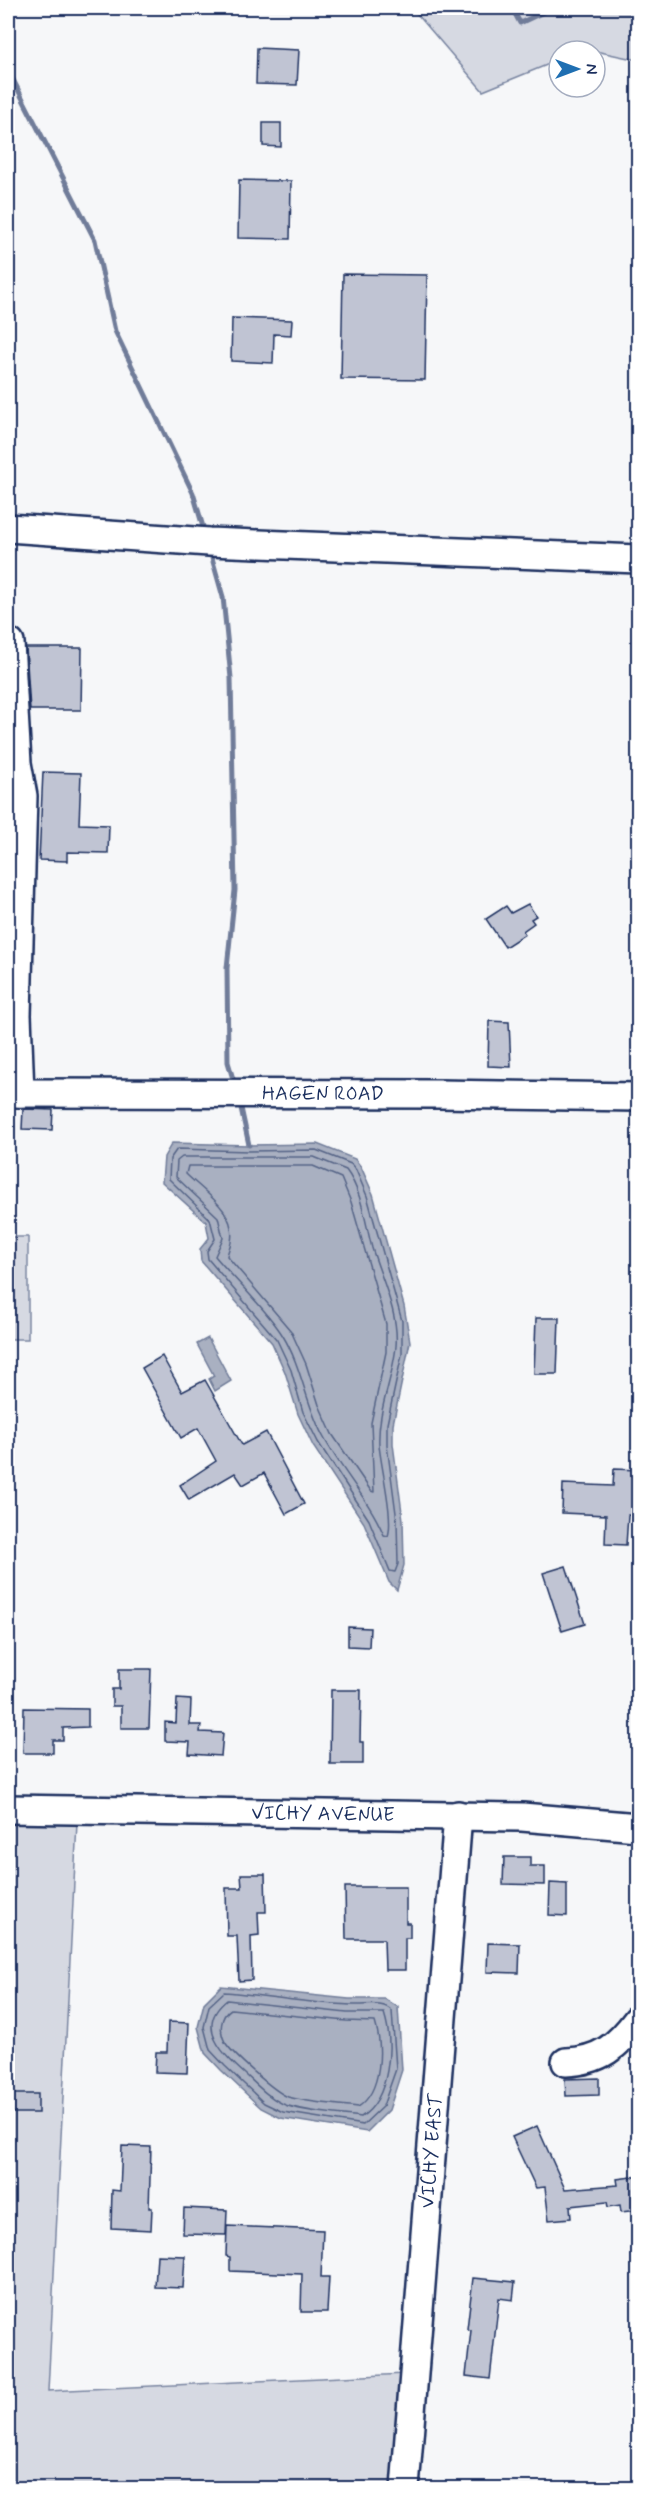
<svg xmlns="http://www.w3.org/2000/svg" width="646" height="2496" viewBox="0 0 646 2496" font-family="Mynerve,sans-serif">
<rect width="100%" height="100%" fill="#f6f7f9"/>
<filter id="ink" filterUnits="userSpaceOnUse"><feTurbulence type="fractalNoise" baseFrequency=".0167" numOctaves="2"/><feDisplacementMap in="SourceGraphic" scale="12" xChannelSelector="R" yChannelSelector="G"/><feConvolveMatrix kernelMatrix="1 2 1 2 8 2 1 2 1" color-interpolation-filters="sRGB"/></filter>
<g filter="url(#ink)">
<g fill="#d6d9e2" stroke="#7884a0" stroke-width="1.5">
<polygon points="412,8 638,8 638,60 586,49 580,51 559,51 559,60 483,91"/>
<rect x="8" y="1237" width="20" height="102"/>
<polygon points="8,1817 77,1823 48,2391 405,2374 401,2488 8,2488"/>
</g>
<g fill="#a9b0c1" stroke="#707c99" stroke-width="1.5">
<polygon points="172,1143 249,1145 317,1144 355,1159 361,1167 373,1194 404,1306 410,1342 393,1424 393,1444 403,1520 404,1565 397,1590 389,1582 364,1523 313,1446 298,1414 285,1372 272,1343 201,1261 200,1249 209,1238 206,1222 162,1182 164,1157"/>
<polygon points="208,1338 231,1381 215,1391 209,1379 214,1376 197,1344"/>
<polygon points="221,1986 349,1999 385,1999 398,2007 402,2070 389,2110 367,2132 281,2118 261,2108 221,2070 205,2053 198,2027 204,2003"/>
</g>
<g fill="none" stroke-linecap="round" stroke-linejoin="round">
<g stroke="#546386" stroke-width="1.5">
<polygon points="177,1149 249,1151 316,1150 351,1164 356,1170 367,1196 402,1321 402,1354 387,1424 387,1445 397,1521 398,1564 395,1572 390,1571 369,1520 318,1442 303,1412 291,1370 277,1340 208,1259 207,1251 215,1239 210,1219 169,1179 170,1159"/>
<path d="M182,1157H314L346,1170C362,1191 365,1222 372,1248C381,1278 399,1313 396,1346C393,1379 377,1411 379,1445C381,1467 394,1519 388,1536L384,1535C369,1500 342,1471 324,1438C306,1406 302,1367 283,1336C267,1310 235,1280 215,1256L223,1238L218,1217L176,1177L177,1161Z"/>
<path d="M188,1166H313L341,1178L351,1202L386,1324V1352L371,1423L374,1492L371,1491L332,1434L319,1405L306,1364L291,1331L227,1256C228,1251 230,1247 231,1242C237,1211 205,1193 186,1174Z"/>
<path d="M224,1992C268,1995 313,2005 358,2005C369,2005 384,2002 392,2011L396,2069L383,2106L363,2125L283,2112L264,2103L225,2066L210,2050L204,2027L209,2006Z"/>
<path d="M227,2000L347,2013H384C394,2044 390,2099 361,2117C340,2114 301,2112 283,2104C268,2097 258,2086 246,2075C224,2055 193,2027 227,2000Z"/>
<path d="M231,2009L346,2021L375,2022C383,2047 382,2092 358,2107C335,2104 310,2103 288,2097C275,2092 232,2054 225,2042C219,2031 220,2016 231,2009Z"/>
</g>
<g stroke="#707c99" stroke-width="5">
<polyline points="512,8 520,23 552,8"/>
<polyline points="8,70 95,240 115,331 193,493 203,527"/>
<polyline points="212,558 223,597 231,678 235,890 227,968 228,1062 233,1079"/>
<polyline points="241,1108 249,1145"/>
</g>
</g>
<g fill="#c0c4d3" stroke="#1b2f5e" stroke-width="1.5">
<polygon points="257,48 299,50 297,85 256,84"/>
<polygon points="263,123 281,123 281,147 263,146"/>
<polygon points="239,180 291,181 290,239 238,238"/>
<polygon points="343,274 427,275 425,380 341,379"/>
<polygon points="232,318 292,320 291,335 274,334 273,363 231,361"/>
<polygon points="26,648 82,648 81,710 30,710"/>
<polygon points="43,772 81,773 79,824 109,825 108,853 67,852 67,861 39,860"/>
<polygon points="528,904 536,916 531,919 534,923 523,931 525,934 505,947 486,919 506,906 511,913"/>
<polygon points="489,1021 509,1022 511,1067 488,1066"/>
<polygon points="23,1109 53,1110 52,1130 22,1129"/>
<polygon points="536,1318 559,1318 557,1374 534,1374"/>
<polygon points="162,1356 182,1392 205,1380 242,1445 266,1432 304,1504 286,1514 264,1473 243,1485 235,1473 189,1500 180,1485 216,1461 198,1428 181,1438 142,1368"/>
<polygon points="614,1469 639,1470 639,1516 628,1515 626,1545 605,1544 606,1515 562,1513 563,1484 613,1486"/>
<polygon points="566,1566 585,1624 562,1631 543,1573"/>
<polygon points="348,1627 370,1628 369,1647 348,1646"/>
<polygon points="119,1669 151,1669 149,1728 121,1728 121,1706 112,1706 112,1689 119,1689"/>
<polygon points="331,1690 361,1690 360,1742 363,1742 363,1764 330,1764"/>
<polygon points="177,1699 191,1700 190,1725 201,1725 200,1732 223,1733 221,1756 189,1754 190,1742 165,1741 165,1722 176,1723"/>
<polygon points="24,1708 88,1709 88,1727 63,1728 63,1740 53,1740 53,1753 23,1753"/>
<polygon points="504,1857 530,1857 530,1866 545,1866 545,1885 503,1884"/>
<polygon points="241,1874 265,1874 266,1912 258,1912 259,1935 251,1936 252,1980 239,1981 237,1936 227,1936 226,1888 242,1888"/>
<polygon points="550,1883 567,1884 567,1916 549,1915"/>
<polygon points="345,1887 406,1887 406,1923 410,1923 410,1938 405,1938 405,1970 385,1970 384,1939 346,1939"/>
<polygon points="488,1943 520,1944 519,1973 487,1972"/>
<polygon points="168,2022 189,2023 187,2073 155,2072 156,2052 167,2052"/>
<polygon points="599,2078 599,2095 566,2096 565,2079"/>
<rect x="8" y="2094" width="30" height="19"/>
<polygon points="537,2126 565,2189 618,2185 617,2179 639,2176 639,2210 621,2212 620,2205 608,2207 607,2202 570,2206 571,2218 549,2220 545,2187 536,2188 512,2137"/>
<polygon points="122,2146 151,2147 149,2208 152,2208 151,2230 111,2228 112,2190 120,2191"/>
<polygon points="184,2208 227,2210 226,2235 183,2234"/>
<polygon points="227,2226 323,2230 321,2277 329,2277 327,2312 301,2312 302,2274 230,2271 230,2257 226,2256"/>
<polygon points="157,2255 185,2256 183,2288 155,2287"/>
<polygon points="473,2278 515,2282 513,2300 499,2298 490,2379 466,2376 471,2330 467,2329"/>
</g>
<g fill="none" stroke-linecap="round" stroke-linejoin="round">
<g stroke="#1b2f5e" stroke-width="32">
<g id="minor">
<polyline points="8,528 209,542 638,559"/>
<polyline points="10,643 17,763 23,796 17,1015 20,1093"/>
<path id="s1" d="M8,1093L438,1094L638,1097"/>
<path id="s2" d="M8,1809L522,1817L638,1827"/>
<path d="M566,2062C600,2061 618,2046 638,2019"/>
<path id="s3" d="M405,2488L458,1815"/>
</g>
</g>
<use href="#minor" stroke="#fff" stroke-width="27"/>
</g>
</g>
<g text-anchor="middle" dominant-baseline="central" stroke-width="5" stroke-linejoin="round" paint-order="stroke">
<g font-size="20" fill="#1b2f5e" stroke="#fff">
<text stroke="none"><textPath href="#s1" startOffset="315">HAGEN ROAD</textPath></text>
<text stroke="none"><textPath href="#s2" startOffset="315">VICHY AVENUE</textPath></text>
<text stroke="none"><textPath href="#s3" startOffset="338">VICHY EAST</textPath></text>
</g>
</g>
<rect width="646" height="2496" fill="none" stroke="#fff" stroke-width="30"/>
<rect x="15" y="15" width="616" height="2466" fill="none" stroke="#1b2f5e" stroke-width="2" filter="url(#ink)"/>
<g transform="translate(577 69) rotate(90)"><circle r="28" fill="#ffffff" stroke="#a4acbf" stroke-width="1.5"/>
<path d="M0-4.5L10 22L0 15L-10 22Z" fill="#1f6fb2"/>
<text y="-9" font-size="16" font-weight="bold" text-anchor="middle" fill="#1b2f5e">N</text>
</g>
</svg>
